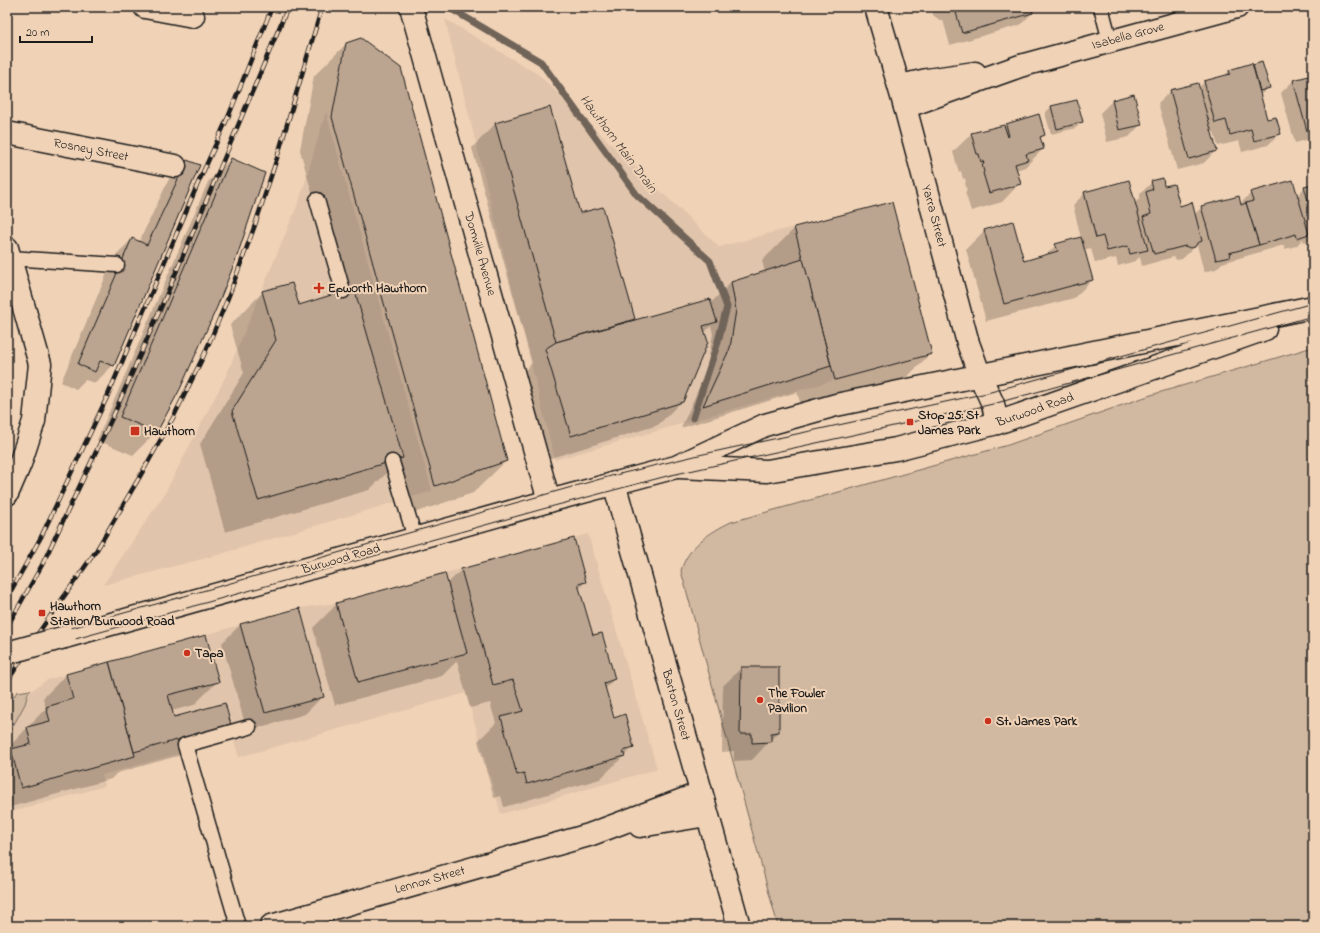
<svg xmlns="http://www.w3.org/2000/svg" width="1320" height="933" viewBox="0 0 1320 933" font-family="'Indie Flower',sans-serif">
<rect width="100%" height="100%" fill="#f0d2b6"/>
<filter id="ink" filterUnits="userSpaceOnUse"><feTurbulence type="fractalNoise" baseFrequency=".025" numOctaves="2"/><feDisplacementMap in="SourceGraphic" scale="8" xChannelSelector="R" yChannelSelector="G"/><feConvolveMatrix kernelMatrix="1 2 1 2 8 2 1 2 1" color-interpolation-filters="sRGB"/></filter>
<g filter="url(#ink)">
<g fill="#e0c4ab">
<polygon points="445,19 539,75 719,247 794,227 835,380 555,460"/>
<polygon points="326,112 432,491 217,555 103,585 165,493 226,376 300,199"/>
<polygon points="588,534 657,769 501,814 466,693 239,757 233,738 102,775 105,786 7,813 7,737 25,704 28,693 47,680 300,608 336,603"/>
<polygon points="17,692 7,706 7,693"/>
</g>
<g fill="#d1b8a0" stroke="#766a5e">
<path d="M1313,347V926H778L681,571C687,547 710,532 731,522L1008,445L1151,395Z"/>
<polygon points="31,690 28,693 25,704 7,737 7,706 17,692"/>
</g>
<g fill="#0003">
<polygon points="932,7 1030,7 1032,13 1020,25 950,45 943,20 941,21 933,15"/>
<polygon points="346,44 506,461 473,493 402,517 389,471 369,490 225,532 200,444 244,373 230,325 263,292 298,306 340,294 300,150 314,76"/>
<polygon points="1262,63 1269,87 1263,93 1260,94 1267,120 1280,133 1268,145 1242,152 1239,141 1218,146 1214,132 1211,132 1216,150 1204,163 1177,170 1158,103 1171,91 1199,88 1204,82 1223,77 1229,71"/>
<polygon points="1313,76 1313,138 1295,143 1281,93 1293,81"/>
<polygon points="1133,95 1141,124 1129,137 1107,142 1100,113 1112,101"/>
<polygon points="1076,101 1081,122 1076,128 1051,134 1045,113 1051,107"/>
<polygon points="549,109 579,214 602,208 634,321 710,304 731,282 765,272 762,261 795,228 931,353 898,386 803,412 797,392 681,428 706,372 713,334 711,326 704,333 682,401 658,425 548,459 522,373 532,363 472,148 495,124"/>
<polygon points="1007,125 1044,135 1040,139 1043,149 1025,167 1016,170 1020,183 1002,202 971,211 965,192 967,191 965,183 966,182 965,178 963,179 961,171 959,172 953,152 971,134 1004,128"/>
<polygon points="231,159 194,356 156,432 133,455 97,440 208,182"/>
<polygon points="187,161 113,365 95,383 85,380 76,389 61,382 114,257 132,239 139,242 169,179"/>
<polygon points="1152,182 1164,188 1180,207 1194,215 1202,207 1240,204 1251,193 1297,196 1305,187 1313,185 1313,240 1304,242 1303,239 1296,246 1285,249 1284,245 1222,263 1216,269 1204,272 1197,245 1182,259 1177,260 1173,257 1142,266 1140,257 1135,261 1118,266 1116,258 1095,263 1091,248 1083,250 1092,280 1074,298 986,321 966,249 984,231 1023,262 1045,256 1056,245 1081,238 1073,205 1085,193 1134,204 1140,198 1140,194"/>
<polygon points="573,539 585,582 579,589 592,637 614,679 605,689 613,719 633,747 600,779 504,807 501,796 494,798 478,741 496,723 490,703 470,708 457,661 442,676 335,705 313,628 337,604 447,584 461,570"/>
<polygon points="300,609 323,696 305,714 247,731 222,643 240,625"/>
<polygon points="205,636 218,681 194,705 171,711 173,718 230,725 206,748 117,773 111,779 7,808 7,749 46,708 43,698 66,675"/>
<polygon points="741,668 778,732 752,760 734,761 734,751 722,752 723,686"/>
</g>
<g fill="none" stroke-linecap="round" stroke-linejoin="round">
<polyline stroke="#6f6359" stroke-width="7" points="448,7 541,62 637,195 710,261 727,307 717,345 693,418"/>
</g>
<g fill="#bca590" stroke="#1c1c1c">
<polygon points="951,7 1032,7 1033,13 962,33 955,9 953,9"/>
<polygon points="361,38 401,68 507,461 435,486 332,117 346,43"/>
<polygon points="1262,62 1270,88 1260,91 1253,65"/>
<polygon points="1252,63 1267,119 1276,117 1281,134 1254,141 1251,129 1230,135 1226,120 1215,123 1204,81 1230,74 1229,70"/>
<polygon points="1313,75 1313,129 1307,131 1293,80"/>
<polygon points="1198,83 1217,151 1189,159 1170,90"/>
<polygon points="1134,94 1142,125 1119,130 1112,100"/>
<polygon points="1077,100 1083,122 1057,129 1051,106"/>
<polygon points="550,107 580,213 603,207 635,319 556,342 495,123"/>
<polygon points="1039,114 1045,135 1040,137 1044,149 1026,154 1028,160 1015,164 1021,184 989,193 983,173 984,172 982,164 984,164 983,161 981,162 979,154 977,154 971,133 1004,125 1008,137 1009,136 1006,124"/>
<polygon points="231,158 265,173 236,259 217,307 180,389 157,432 120,417"/>
<polygon points="187,160 200,165 114,366 100,361 95,372 78,364 132,238 147,245"/>
<polygon points="1163,178 1164,186 1174,184 1180,206 1192,202 1202,241 1197,243 1195,247 1190,248 1185,246 1154,254 1143,217 1151,214 1146,192 1153,189 1151,181"/>
<polygon points="1129,180 1148,250 1130,254 1128,246 1107,251 1103,236 1096,238 1084,192"/>
<polygon points="1293,180 1309,234 1297,238 1296,234 1259,245 1246,203 1253,201 1250,192"/>
<polygon points="1313,184 1313,219 1304,186"/>
<polygon points="1239,196 1241,205 1246,203 1259,245 1229,253 1230,257 1216,260 1201,206"/>
<polygon points="892,202 932,354 835,380 794,227"/>
<polygon points="1013,221 1024,261 1058,251 1055,244 1081,237 1093,280 1004,304 984,230"/>
<polygon points="803,259 831,366 703,406 730,348 736,310 731,282"/>
<polygon points="292,283 299,305 354,288 403,458 258,500 232,411 276,340 262,291"/>
<polygon points="710,299 717,322 703,326 708,342 683,402 571,436 545,349 556,342"/>
<polygon points="574,538 586,582 578,584 593,635 602,633 615,679 604,683 614,718 625,714 634,748 623,751 625,756 527,784 524,773 517,775 501,717 523,711 513,680 493,685 461,569"/>
<polygon points="445,573 467,653 358,682 336,603"/>
<polygon points="300,608 324,697 265,713 240,624"/>
<polygon points="206,635 219,682 168,695 174,717 225,703 231,725 134,752 109,662"/>
<polygon points="109,662 135,756 21,788 11,749 31,744 27,727 50,721 46,707 73,699 66,674"/>
<polygon points="741,667 779,667 779,732 771,733 771,742 752,743 752,734 740,734"/>
</g>
<g fill="none" stroke-linecap="round" stroke-linejoin="round">
<g stroke="#1c1c1c" stroke-width="17">
<g id="lane">
<polyline points="1101,7 1110,41"/>
<polyline points="317,200 343,291"/>
<polyline points="10,258 117,265"/>
<polyline points="392,462 415,538"/>
<polyline points="238,926 185,745 249,727"/>
</g>
</g>
<g stroke="#1c1c1c" stroke-width="25">
<g id="street">
<polyline points="145,7 193,16"/>
<polyline points="411,7 549,501"/>
<polyline points="876,7 905,107 968,343 980,376 993,404 997,423"/>
<polyline points="900,86 927,80 975,73"/>
<polyline points="905,107 1020,66 1237,7"/>
<polyline points="7,133 175,166"/>
<polyline points="7,248 40,364 34,421 20,464 7,494"/>
<polyline points="614,483 739,926"/>
<polyline points="640,826 707,815"/>
<polyline points="271,926 589,835 701,793"/>
</g>
</g>
<g stroke="#1c1c1c" stroke-width="25">
<g id="primary">
<polyline points="679,467 767,471 896,449 997,423 1265,329"/>
<polyline points="65,637 549,501 676,467 765,425 836,405 1313,307"/>
</g>
</g>
<use href="#lane" stroke="#f0d2b6" stroke-width="14"/>
<use href="#street" stroke="#f0d2b6" stroke-width="22"/>
<use href="#primary" stroke="#f0d2b6" stroke-width="22"/>
<g stroke="#1c1c1c" stroke-width="1">
<polyline points="7,646 611,476 699,455 987,393 1313,303"/>
<polyline points="7,658 550,507 667,476 993,404 1313,316"/>
</g>
<g stroke="#1c1c1c" stroke-width="4.5">
<g id="rail">
<polyline points="7,598 41,537 108,395 199,181 229,115 272,7"/>
<polyline points="7,627 42,565 114,414 166,296 288,7"/>
<polyline points="7,682 39,632 96,551 139,478 173,418 204,355 228,298 255,225 277,158 322,7"/>
</g>
</g>
<use href="#rail" stroke="#f0d2b6" stroke-width="3" stroke-dasharray="9" stroke-linecap="butt"/>
<g stroke="#1c1c1c" stroke-width="25" stroke-linecap="butt">
<polyline id="primary-bridge" points="7,653 65,637"/>
</g>
<use href="#primary-bridge" stroke="#f0d2b6" stroke-width="22"/>
</g>
</g>
<g fill="#c8321e" stroke="#f0d2b6" stroke-width="1.5">
<path d="M317 282h4v4h4v4h-4v4h-4v-4h-4v-4h4z"/>
<rect x="906" y="418" width="8" height="8" rx="2"/>
<rect x="130" y="426" width="10" height="10" rx="2"/>
<rect x="38" y="609" width="8" height="8" rx="2"/>
<circle cx="187" cy="653" r="4"/>
<circle cx="760" cy="700" r="4"/>
<circle cx="988" cy="721" r="4"/>
</g>
<g text-anchor="middle" dominant-baseline="central" stroke-width="4" stroke-linejoin="round" paint-order="stroke">
<g font-size="13" fill="#1c1c1c" stroke="#f0d2b6">
<text transform="translate(1128 36) rotate(-15)">Isabella Grove</text>
<text transform="translate(91 150) rotate(11)">Rosney Street</text>
<text transform="translate(934 216) rotate(75)">Yarra Street</text>
<text transform="translate(480 254) rotate(74)">Domville Avenue</text>
<text transform="translate(1035 410) rotate(-19)">Burwood Road</text>
<text transform="translate(341 559) rotate(-16)">Burwood Road</text>
<text transform="translate(676 705) rotate(74)">Barton Street</text>
<text transform="translate(430 880) rotate(-16)">Lennox Street</text>
</g>
<g font-size="13" font-weight="bold" fill="#1c1c1c" stroke="#f0d2b6" text-anchor="start">
<text x="328" y="288">Epworth Hawthorn</text>
<text x="918" y="415">Stop 25: St<tspan x="918" dy="15">James Park</tspan></text>
<text x="144" y="431">Hawthorn</text>
<text x="50" y="606">Hawthorn<tspan x="50" dy="15">Station/Burwood Road</tspan></text>
<text x="195" y="653">Tapa</text>
<text x="768" y="693">The Fowler<tspan x="768" dy="15">Pavilion</tspan></text>
<text x="996" y="721">St. James Park</text>
</g>
<g font-size="14" font-style="italic" fill="#46403b" stroke="#f0d2b6">
<text transform="translate(618 144) rotate(53)">Hawthorn Main Drain</text>
</g>
</g>
<rect width="1320" height="933" fill="none" stroke="#f0d2b6" stroke-width="24"/>
<rect x="12" y="12" width="1296" height="909" fill="none" stroke="#1c1c1c" stroke-width="1.5" filter="url(#ink)"/>
<path d="M20 36v6h72v-6" fill="none" stroke="#1c1c1c" stroke-width="2"/>
<text x="26" y="36" font-size="12" fill="#1c1c1c" stroke="#f0d2b6" stroke-width="3" paint-order="stroke">20 m</text>
</svg>
